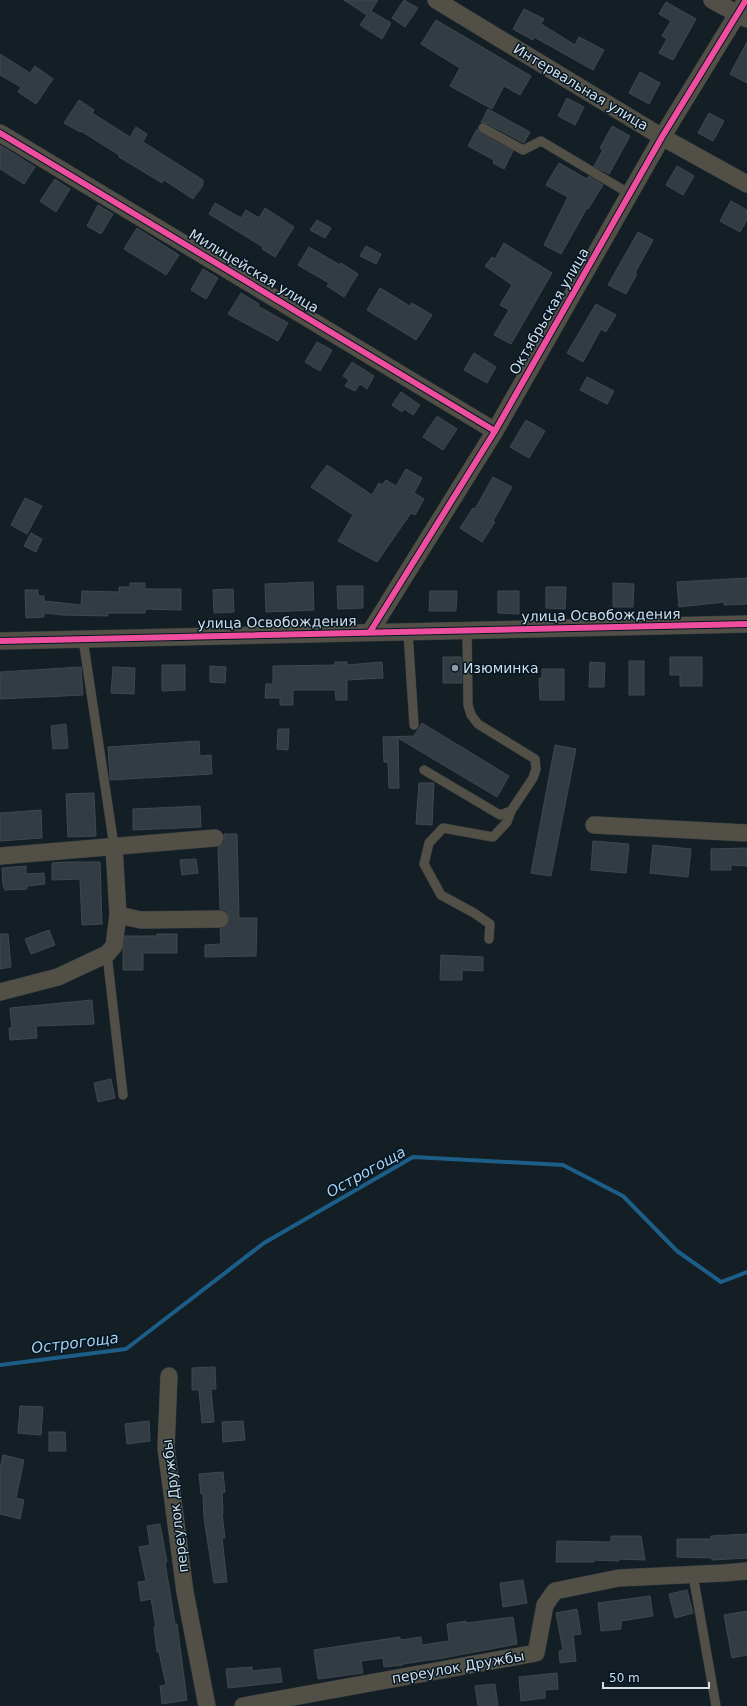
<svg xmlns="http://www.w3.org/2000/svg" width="747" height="1706" viewBox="0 0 747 1706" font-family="'DejaVu Sans',sans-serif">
<rect width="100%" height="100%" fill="#141e25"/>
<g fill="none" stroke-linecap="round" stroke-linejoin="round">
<polyline stroke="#1c5e87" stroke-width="4" points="0,1365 126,1349 264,1243 413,1157 563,1165 623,1196 677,1251 721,1282 747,1272"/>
</g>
<g fill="#333c42" stroke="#3f484f">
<polygon points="344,0 378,0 371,11 391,23 382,39 360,25 367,15"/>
<polygon points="404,0 418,8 405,27 392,18"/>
<polygon points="666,2 696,19 673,60 659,53 667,39 662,36 671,21 659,14"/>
<polygon points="524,9 544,19 541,24 575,45 579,37 604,50 593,70 534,37 533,40 513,29"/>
<polygon points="436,20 531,76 520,95 504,86 492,109 450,86 460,68 421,44"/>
<polygon points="747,42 747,83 730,74"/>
<polygon points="0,54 30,73 35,66 53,79 36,104 18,92 21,87 0,75"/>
<polygon points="640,72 660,83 649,104 629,93"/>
<polygon points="567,98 584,107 575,125 558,116"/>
<polygon points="79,100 94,110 92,113 130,137 136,127 147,134 143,142 203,180 203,185 193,199 164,180 162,183 119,157 119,155 81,131 80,132 64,123"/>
<polygon points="488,109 530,132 524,143 486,123 481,123"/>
<polygon points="709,113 724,121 713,141 698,133"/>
<polygon points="612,126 630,136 609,174 594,166 603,150 600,148"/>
<polygon points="477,129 480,133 513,151 504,169 493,163 494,160 468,146"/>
<polygon points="0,145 35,167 24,184 0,169"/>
<polygon points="559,163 587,179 589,176 603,185 588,209 587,208 561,254 544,245 568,197 546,185"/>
<polygon points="677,166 694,176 683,195 666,185"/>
<polygon points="55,179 70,189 56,212 40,201"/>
<polygon points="731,201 747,210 747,220 740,232 720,221"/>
<polygon points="215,203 241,218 246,210 259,218 265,208 294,227 275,257 262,249 263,247 209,214"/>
<polygon points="98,205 113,214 101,234 87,226"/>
<polygon points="317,220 331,228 325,238 310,230"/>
<polygon points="137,228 179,255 166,275 124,249"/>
<polygon points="638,232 653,240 635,273 637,274 626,294 608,285"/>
<polygon points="504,243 552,273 511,344 494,335 509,310 500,305 512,285 485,266 492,257 495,259"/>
<polygon points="366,246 381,254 376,264 360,256"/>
<polygon points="309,247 340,265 341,263 358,274 344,297 327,286 329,283 298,265"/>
<polygon points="203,269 218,278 206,299 191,290"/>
<polygon points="380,288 410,306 412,303 432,315 416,340 367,310"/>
<polygon points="241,293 259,304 258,306 288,323 278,341 228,314"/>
<polygon points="596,304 616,315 606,332 601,329 583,362 567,353"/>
<polygon points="317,342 332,350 320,371 305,362"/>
<polygon points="474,353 496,367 487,383 464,370"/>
<polygon points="352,362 374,376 367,389 360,384 355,391 345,386 349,380 343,376"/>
<polygon points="587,377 614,391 607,404 580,390"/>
<polygon points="401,392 420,405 413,415 404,409 402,412 392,405"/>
<polygon points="437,416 457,429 443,450 423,437"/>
<polygon points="526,420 545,431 529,458 510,447"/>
<polygon points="327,465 372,495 379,483 382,485 386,480 396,486 406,469 422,478 414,493 424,499 415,515 411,513 377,562 338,541 353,515 311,487"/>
<polygon points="493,477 512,487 493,521 495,522 482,542 460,528 473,508 475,509"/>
<polygon points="25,498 42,506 27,534 11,525"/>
<polygon points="31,533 42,539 36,552 24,546"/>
<polygon points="747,578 747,604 724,605 724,602 679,607 677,582"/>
<polygon points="313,582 314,610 266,612 265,584"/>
<polygon points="130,583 145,583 145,589 181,589 181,610 145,609 145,613 108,613 108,616 63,615 44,613 44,617 26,618 25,590 38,590 38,596 44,596 44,601 81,605 82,591 119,592 119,587 130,587"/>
<polygon points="613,583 634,584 633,607 613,607"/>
<polygon points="337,586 363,586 363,608 338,609"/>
<polygon points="546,587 566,587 565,609 546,608"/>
<polygon points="233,589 234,612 214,613 213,590"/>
<polygon points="430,591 457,591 456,611 429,611"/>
<polygon points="498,591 519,591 519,614 498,613"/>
<polygon points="443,657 461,657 462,683 443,683"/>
<polygon points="670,657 702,657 702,686 680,686 680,675 670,675"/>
<rect x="629" y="661" width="15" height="34"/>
<polygon points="335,662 347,662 347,665 382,662 383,678 347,680 347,700 336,700 335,690 293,690 293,705 280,705 280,698 265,698 266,684 273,684 273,666 335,665"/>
<polygon points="590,662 605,663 604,687 589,687"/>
<polygon points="162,665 185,665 185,690 162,691"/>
<polygon points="210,666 226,667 225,683 210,682"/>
<polygon points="81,667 83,695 0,699 0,672"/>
<polygon points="113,667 135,668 134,694 111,693"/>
<polygon points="542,669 564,669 564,700 540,700 539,678 542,678"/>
<polygon points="422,723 509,776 497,797 398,738 399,788 389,788 388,762 384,762 383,737 414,736"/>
<polygon points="66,724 68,748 53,749 51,726"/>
<polygon points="278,729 289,729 288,750 277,749"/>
<polygon points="199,741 200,756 211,755 212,774 110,780 108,747"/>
<polygon points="555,745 576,749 551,876 531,873"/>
<polygon points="419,783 434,783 432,825 416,824"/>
<polygon points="94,793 96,836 68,837 66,794"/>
<polygon points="200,806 201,827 133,830 133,809"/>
<polygon points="41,810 42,838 0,841 0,813"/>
<polygon points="224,834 237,834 239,918 257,918 256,956 205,957 205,945 221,944 220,929 225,927 230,919 228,914 225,910 220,909 218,847 224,843"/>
<polygon points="593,841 629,844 626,873 591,870"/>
<polygon points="653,845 691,849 688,877 650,873"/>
<polygon points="747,848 747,866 731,865 731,870 711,870 711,849"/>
<polygon points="196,859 198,873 182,875 180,860"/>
<polygon points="66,862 100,862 102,924 82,925 80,879 52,880 52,863"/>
<polygon points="26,866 26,874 44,873 45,884 27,886 27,889 5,890 3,885 2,868"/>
<polygon points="49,930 55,945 31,954 25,939"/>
<polygon points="0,934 8,934 11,967 0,969"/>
<polygon points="157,934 177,934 177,953 143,953 143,970 123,970 123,949 125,936 157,936"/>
<polygon points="441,955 483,957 483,971 462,970 462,980 440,980"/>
<polygon points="92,1000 94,1024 36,1026 37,1038 10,1040 9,1028 12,1028 10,1008"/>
<polygon points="111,1079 115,1098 98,1102 94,1083"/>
<polygon points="215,1367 216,1389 211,1389 214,1422 202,1423 199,1390 192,1390 192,1368"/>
<polygon points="20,1406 43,1407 41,1435 18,1433"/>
<polygon points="149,1421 150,1441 127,1444 125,1424"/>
<polygon points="243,1421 245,1440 223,1442 222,1422"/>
<polygon points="49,1432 65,1432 66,1451 49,1451"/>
<polygon points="3,1455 24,1460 16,1498 24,1500 20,1519 0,1514 0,1469"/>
<polygon points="223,1472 225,1492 222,1493 223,1513 222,1513 225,1538 222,1538 227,1582 214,1583 204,1518 203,1494 201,1494 199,1474"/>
<polygon points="160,1524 167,1562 165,1562 175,1624 177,1624 187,1700 162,1704 160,1686 166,1685 159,1652 157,1652 154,1627 156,1627 151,1599 141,1601 138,1582 146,1581 139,1547 150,1545 147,1526"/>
<polygon points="747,1534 747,1558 712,1560 712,1558 677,1557 677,1539 711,1539 711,1536"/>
<polygon points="611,1536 641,1536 645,1560 619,1559 619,1561 594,1560 594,1562 556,1562 557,1541 611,1542"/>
<polygon points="523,1580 527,1603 503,1607 500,1583"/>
<polygon points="687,1590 693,1613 675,1618 669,1594"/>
<polygon points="650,1596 653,1616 621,1621 621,1629 601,1631 598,1603"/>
<polygon points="577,1609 581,1634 573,1635 576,1661 560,1663 559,1651 563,1650 556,1613"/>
<polygon points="747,1611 747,1655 732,1658 724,1615"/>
<polygon points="513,1617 517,1644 443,1658 403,1664 403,1665 384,1667 383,1658 361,1661 363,1673 318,1679 314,1650 400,1637 400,1640 421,1637 422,1645 449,1641 447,1624 466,1621 466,1623"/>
<polygon points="252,1667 252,1671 280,1668 282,1682 228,1688 226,1669"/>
<polygon points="557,1673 558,1689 545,1690 545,1698 521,1701 519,1677"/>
<polygon points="495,1684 498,1706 478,1706 475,1686"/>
</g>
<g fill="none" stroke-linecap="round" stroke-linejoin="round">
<g stroke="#30383e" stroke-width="10">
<g id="service">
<polyline points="483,128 523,150 541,141 630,194"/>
<polyline points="408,632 414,725"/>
<polyline points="83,639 114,846"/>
<polyline points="424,770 500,815 511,811 533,778 536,769 535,759 478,724 471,715 468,705 467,630"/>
<polyline points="489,939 490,924 474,913 441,895 424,864 429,843 443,828 493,837 507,822 511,811"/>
<polyline points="107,954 123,1095"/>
<polyline points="693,1575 716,1706"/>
</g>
</g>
<g stroke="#30383e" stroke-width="18">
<g id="minor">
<polyline points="436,0 662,137 747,184"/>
<polyline points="712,0 747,19"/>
<polyline points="0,133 495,431"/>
<polyline points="370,632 495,431 662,137 746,0"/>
<polyline points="0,641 747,624"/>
<polyline points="594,825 747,833"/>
<polyline points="0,856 215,838"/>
<polyline points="118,915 141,920 220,919"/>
<polyline points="0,992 58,977 107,954 114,946 118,915 114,846"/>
<polyline points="169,1376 166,1448 185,1592 207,1706"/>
<polyline points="243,1706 536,1653 545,1605 555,1591 619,1578 724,1573 747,1571"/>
</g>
</g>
<use href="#service" stroke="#525046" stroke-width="9"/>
<use href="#minor" stroke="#525046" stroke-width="17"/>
<g stroke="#041623" stroke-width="8">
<g id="cycleway">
<polyline points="0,133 495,431"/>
<polyline points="370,632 495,431 662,137 746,0"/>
<polyline points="0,641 747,624"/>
</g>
</g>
<use href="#cycleway" stroke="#ef4d9e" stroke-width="6"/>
</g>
<circle fill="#909ba3" stroke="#041623" stroke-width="1.5" cx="455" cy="668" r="4"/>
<g text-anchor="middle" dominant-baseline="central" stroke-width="3" stroke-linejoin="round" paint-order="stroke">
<g font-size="14" fill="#d2dee7" stroke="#041623">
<text transform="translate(581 87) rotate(31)">Интервальная улица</text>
<text transform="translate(254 271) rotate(31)">Милицейская улица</text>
<text transform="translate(549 311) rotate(-60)">Октябрьская улица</text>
<text transform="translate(601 615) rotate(-1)">улица Освобождения</text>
<text transform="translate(277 622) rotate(-1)">улица Освобождения</text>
<text transform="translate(175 1506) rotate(-97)">переулок Дружбы</text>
<text transform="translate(458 1667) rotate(-10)">переулок Дружбы</text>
</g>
<g font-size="14" fill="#d2dee7" stroke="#041623" text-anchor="start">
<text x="463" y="668">Изюминка</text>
</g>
<g font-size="15" font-style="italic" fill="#a7d0ef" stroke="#041623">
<text transform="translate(366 1172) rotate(-29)">Острогоща</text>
<text transform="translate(75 1343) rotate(-7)">Острогоща</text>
</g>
</g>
<path d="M603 1682v6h106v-6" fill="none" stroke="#d2dee7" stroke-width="2"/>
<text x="609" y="1682" font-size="12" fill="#d2dee7" stroke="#041623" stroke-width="3" paint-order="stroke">50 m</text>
</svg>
